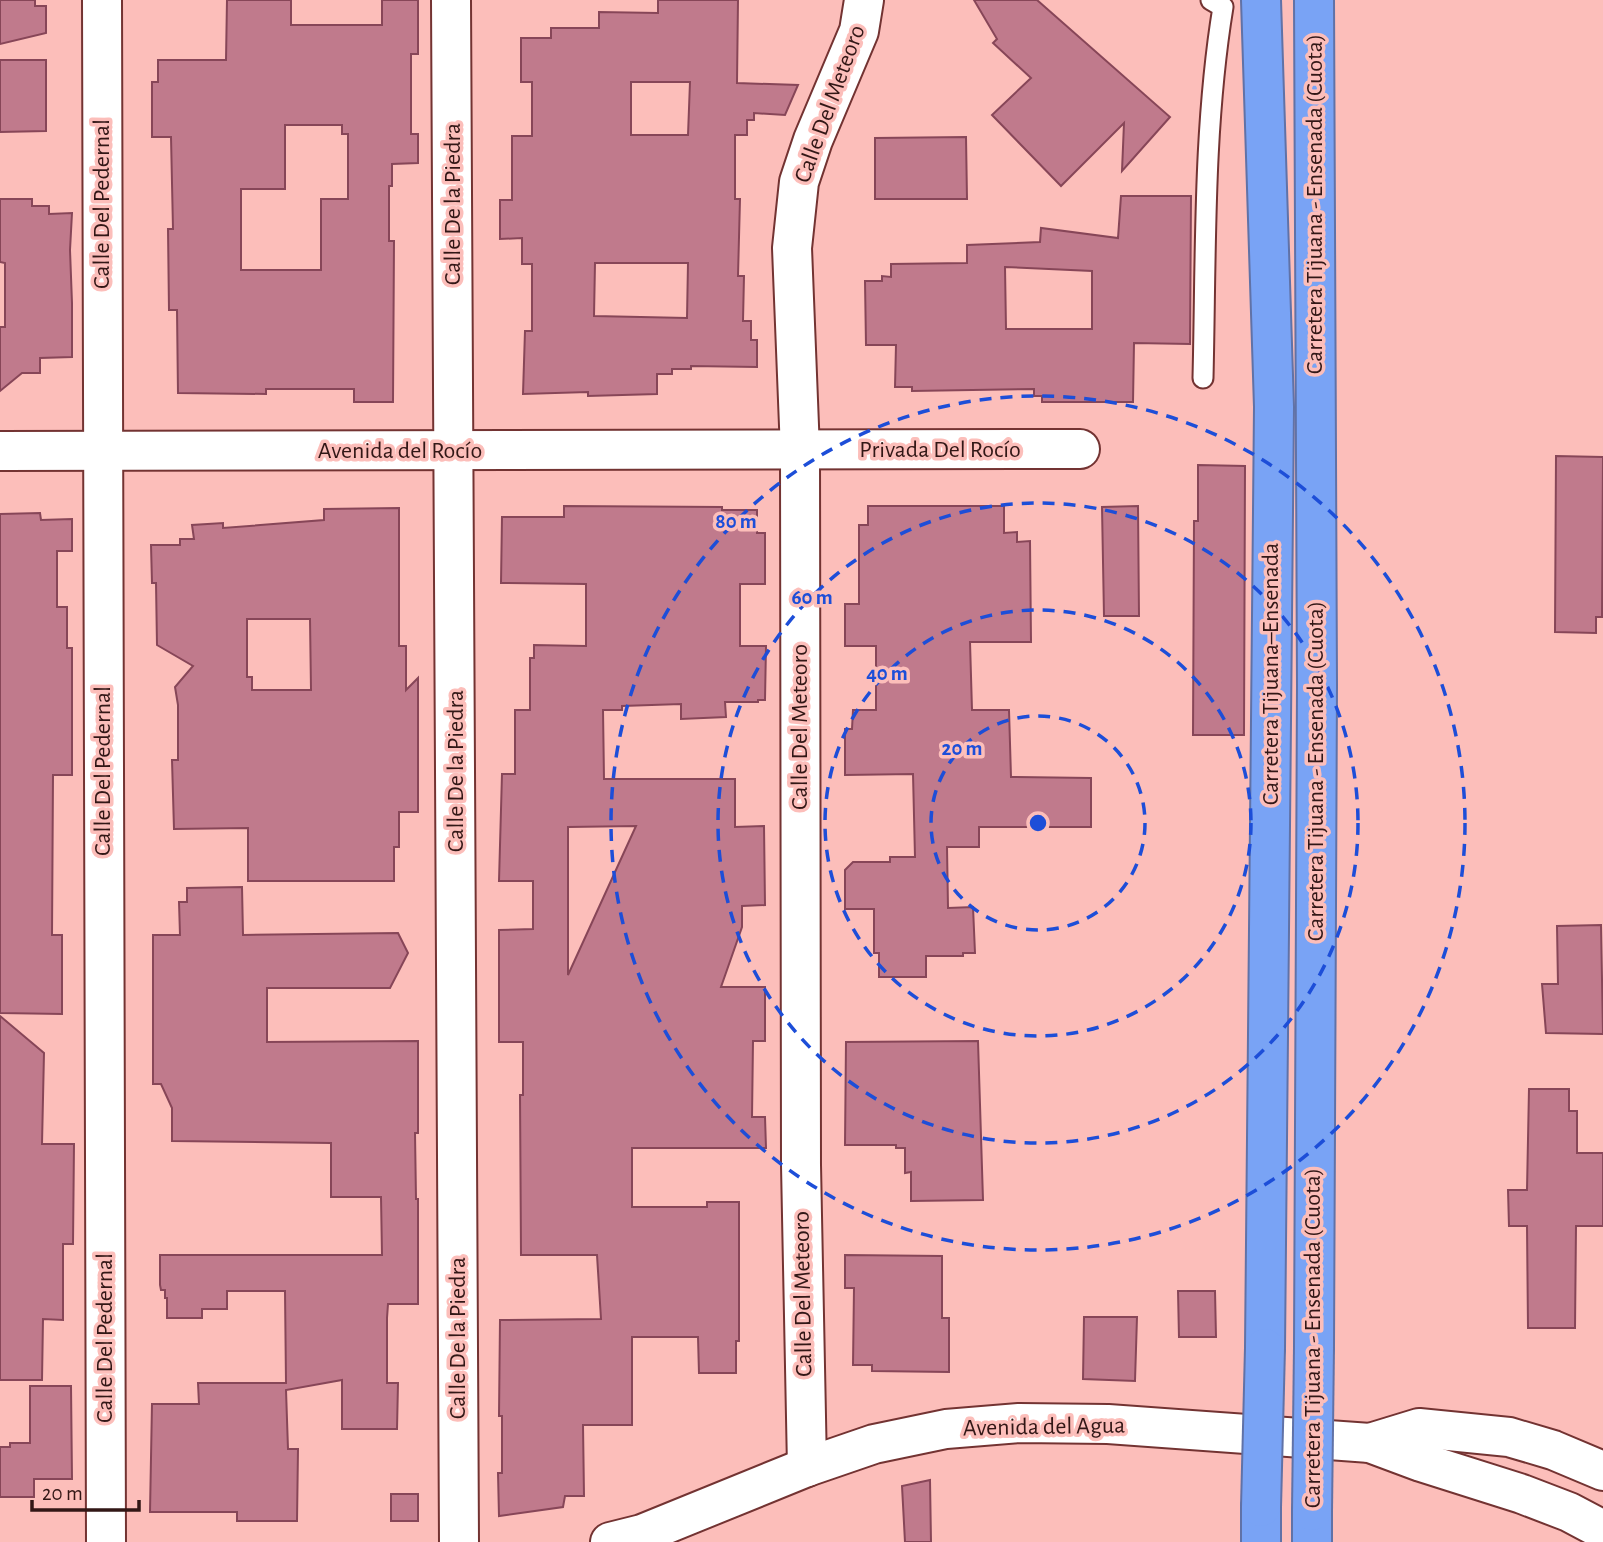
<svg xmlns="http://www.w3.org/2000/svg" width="1603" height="1542" viewBox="0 0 1603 1542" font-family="'Alegreya Sans',sans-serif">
<rect width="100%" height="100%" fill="#fcbeba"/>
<g fill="#c07a8c" stroke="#874658" stroke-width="2" fill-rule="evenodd">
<polygon points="0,0 35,0 35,6 46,6 46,33 0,44"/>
<path d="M227,0H291V25H382V0H418V54H411V134H418V163L392,164V186H389V241H394L393,402H354V389H266V394L178,393L177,310H169L168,229H173L171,137H152V82H158V60H226ZM285,125H342V134H348V199H321V270H241V189H285Z"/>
<path d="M658,0H738L737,83L798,85L785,115L754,113V120H747V135H735V199H740L738,276H744L743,321H751V340H757V367L691,366V369H672V374H657V394L588,396V392L523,394L525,331H532V264H522V238L500,239V200H512V136H532V82H521V38H551V28H599V12L658,13ZM631,82H690L688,135H631ZM595,263H688L687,318L594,316Z"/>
<polygon points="974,0 1037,0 1170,117 1122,171 1124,123 1061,186 992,115 1031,78 993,43 997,39"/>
<polygon points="0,60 46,60 46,131 0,132"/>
<polygon points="966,137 967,199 875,199 875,138"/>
<path d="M1121,196H1191L1190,344L1134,343L1133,402H1042V396H1034V389L912,391V387H895L896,345H866L865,281H882V276L891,277V264L967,263V245L1040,242L1041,228L1118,238ZM1005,267L1092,271V329H1006Z"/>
<polygon points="0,199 32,199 32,206 49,206 49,214 72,213 70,250 72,303 72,357 40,358 40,373 22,373 0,391 0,327 5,327 5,263 0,262"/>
<polygon points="1556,456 1603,457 1602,617 1596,617 1596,633 1555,632"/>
<polygon points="1198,465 1245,466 1244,735 1193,735 1194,521 1198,521"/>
<path d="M564,506L722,507V510H757V533H765V584H740V646H766L765,700H758V702H725L726,717L681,719V704L622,706V710H603L604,779H735V827L764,826L765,905L742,906V927L721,987H765V1041H753L752,1117H765L766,1148H632V1207H707V1202H739V1341H736V1373H699L698,1337H632V1425H583L584,1496H565L563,1507L499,1516L498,1473H502V1416H499L500,1320L601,1319L597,1255H521L520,1095H523V1042H499V930L533,929V881H499L502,774H515V710H530V658H534V645L586,646V584L501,583L502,517H564ZM636,826L568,975V827Z"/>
<polygon points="868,506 1004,506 1004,533 1017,532 1017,542 1030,541 1031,642 970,642 972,710 1009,710 1011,777 1091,778 1091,827 979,827 979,847 947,847 948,908 973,907 975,953 963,953 963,956 926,956 926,977 879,977 879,953 874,953 874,909 845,909 845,870 853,862 890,862 890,857 915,857 913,774 845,775 845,729 852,729 853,710 876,710 876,646 845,646 845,604 859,604 859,525 868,525"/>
<polygon points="1138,506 1139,616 1104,616 1102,507"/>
<path d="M399,508V646H406V690L418,678V812H399V847H394V881H248V828L174,829L172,760H178V705L175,687L193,666L157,645L156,583H152L151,545H180V539H194L192,525L223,523V528L324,520V509ZM247,619H310L311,690H252V677H247Z"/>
<polygon points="40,513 41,520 72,519 72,551 57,551 57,607 67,607 67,648 72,648 72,775 53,775 52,935 62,935 62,1014 0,1013 0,514"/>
<polygon points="242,887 243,935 398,933 408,953 390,988 267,988 267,1042 418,1041 418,1133 415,1133 416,1199 418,1199 418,1304 388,1304 387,1318 387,1383 398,1383 397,1429 342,1429 342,1380 286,1390 288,1449 298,1449 297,1521 237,1521 237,1512 150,1512 152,1404 199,1404 198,1383 286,1383 285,1291 227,1291 227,1309 202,1309 202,1318 167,1318 167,1298 165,1298 165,1290 161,1290 160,1285 160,1255 382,1255 381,1197 331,1197 331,1143 172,1141 172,1108 161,1084 153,1084 153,935 180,935 179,902 187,902 187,888"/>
<polygon points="1601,925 1603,1034 1546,1033 1542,984 1558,984 1557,926"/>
<polygon points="0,1016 44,1053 42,1144 74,1144 73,1244 63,1244 63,1320 43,1319 42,1380 0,1380"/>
<polygon points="978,1041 983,1200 911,1201 911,1172 905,1173 905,1148 896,1148 896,1145 845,1145 846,1042"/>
<polygon points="1529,1089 1569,1089 1569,1111 1577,1111 1577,1153 1603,1153 1603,1226 1576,1226 1575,1328 1528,1328 1527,1226 1509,1226 1508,1190 1527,1190"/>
<polygon points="845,1255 942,1256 942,1318 949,1318 949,1372 872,1371 872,1365 853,1365 854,1288 845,1288"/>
<polygon points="1178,1291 1215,1291 1216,1337 1179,1337"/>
<polygon points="1084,1317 1137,1317 1135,1381 1083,1379"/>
<polygon points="30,1386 71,1386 72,1479 34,1479 34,1497 0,1497 0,1447 10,1447 10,1443 30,1443"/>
<polygon points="930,1480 931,1542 905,1542 902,1486"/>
<rect x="391" y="1494" width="27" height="27"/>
</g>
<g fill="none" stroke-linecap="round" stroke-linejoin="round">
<g stroke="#733332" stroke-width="23">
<path id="lane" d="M1203,378C1206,255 1203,129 1223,7L1211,0"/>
</g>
<g stroke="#733332" stroke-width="42">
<g id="street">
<polyline points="102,0 106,1542"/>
<polyline points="451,0 459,1542"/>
<polyline points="0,451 1080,449"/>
<polyline points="807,1467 801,1165 800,451 792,248 799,182 813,140 859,31 864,0"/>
</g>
</g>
<g stroke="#733332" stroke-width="42">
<g id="secondary">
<polyline points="1370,1443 1419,1428 1509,1437 1553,1450 1603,1471"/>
<polyline points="610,1542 642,1534 807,1467 874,1444 946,1429 1019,1423 1108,1424 1370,1443 1421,1462 1522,1494 1569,1512 1603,1530"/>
</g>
</g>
<g stroke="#6072a7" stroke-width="42">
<g id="highway">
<polyline points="1261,0 1274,407 1265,1348"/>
<polyline points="1314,1347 1317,685 1314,0"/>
<polyline points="1261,1507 1261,1542"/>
<polyline points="1312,1542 1312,1511"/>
</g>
</g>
<use href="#lane" stroke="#fff" stroke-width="19"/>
<use href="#street" stroke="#fff" stroke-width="38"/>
<use href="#secondary" stroke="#fff" stroke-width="38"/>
<use href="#highway" stroke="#79a3f5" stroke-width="38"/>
<g stroke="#6072a7" stroke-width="42" stroke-linecap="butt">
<g id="highway-bridge">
<polyline points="1261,1507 1265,1348"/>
<polyline points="1312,1511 1314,1347"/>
</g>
</g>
<use href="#highway-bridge" stroke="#79a3f5" stroke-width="38"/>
</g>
<g fill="none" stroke="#1d4ed8" stroke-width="3.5" stroke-dasharray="12 9">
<circle cx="1038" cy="823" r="107"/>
<circle cx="1038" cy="823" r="213"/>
<circle cx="1038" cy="823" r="320"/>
<circle cx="1038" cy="823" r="427"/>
</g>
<g text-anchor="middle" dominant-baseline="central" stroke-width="7" stroke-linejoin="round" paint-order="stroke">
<g font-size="24" fill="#321716" stroke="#fcbeba">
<text transform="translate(830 104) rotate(-70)">Calle Del Meteoro</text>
<text transform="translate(102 204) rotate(-90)">Calle Del Pedernal</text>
<text transform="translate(453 204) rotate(-90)">Calle De la Piedra</text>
<text transform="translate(1315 204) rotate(-90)">Carretera Tijuana - Ensenada (Cuota)</text>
<text x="940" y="450">Privada Del Rocío</text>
<text x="400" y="451">Avenida del Rocío</text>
<text transform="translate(1271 674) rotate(-90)">Carretera Tijuana–Ensenada</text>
<text transform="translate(800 727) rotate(-90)">Calle Del Meteoro</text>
<text transform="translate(103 771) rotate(-90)">Calle Del Pedernal</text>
<text transform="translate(456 771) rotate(-90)">Calle De la Piedra</text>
<text transform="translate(1316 771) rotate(-90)">Carretera Tijuana - Ensenada (Cuota)</text>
<text transform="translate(803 1294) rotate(-91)">Calle Del Meteoro</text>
<text transform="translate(105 1338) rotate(-90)">Calle Del Pedernal</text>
<text transform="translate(458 1338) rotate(-90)">Calle De la Piedra</text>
<text transform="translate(1313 1338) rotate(-90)">Carretera Tijuana - Ensenada (Cuota)</text>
<text transform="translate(1044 1427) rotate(-1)">Avenida del Agua</text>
</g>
</g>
<circle cx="1038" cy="823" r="10" fill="#1d4ed8" stroke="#fcbeba" stroke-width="3.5"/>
<g font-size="21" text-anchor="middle" font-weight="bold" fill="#1d4ed8" stroke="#fcbeba" stroke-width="7" stroke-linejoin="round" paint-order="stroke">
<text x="736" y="528">80 m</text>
<text x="812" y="604">60 m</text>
<text x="887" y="680">40 m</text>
<text x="962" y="755">20 m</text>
</g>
<path d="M32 1500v10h107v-10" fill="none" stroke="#321716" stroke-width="3.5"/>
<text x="42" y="1500" font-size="21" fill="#321716" stroke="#fcbeba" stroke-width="5" paint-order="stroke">20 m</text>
</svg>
